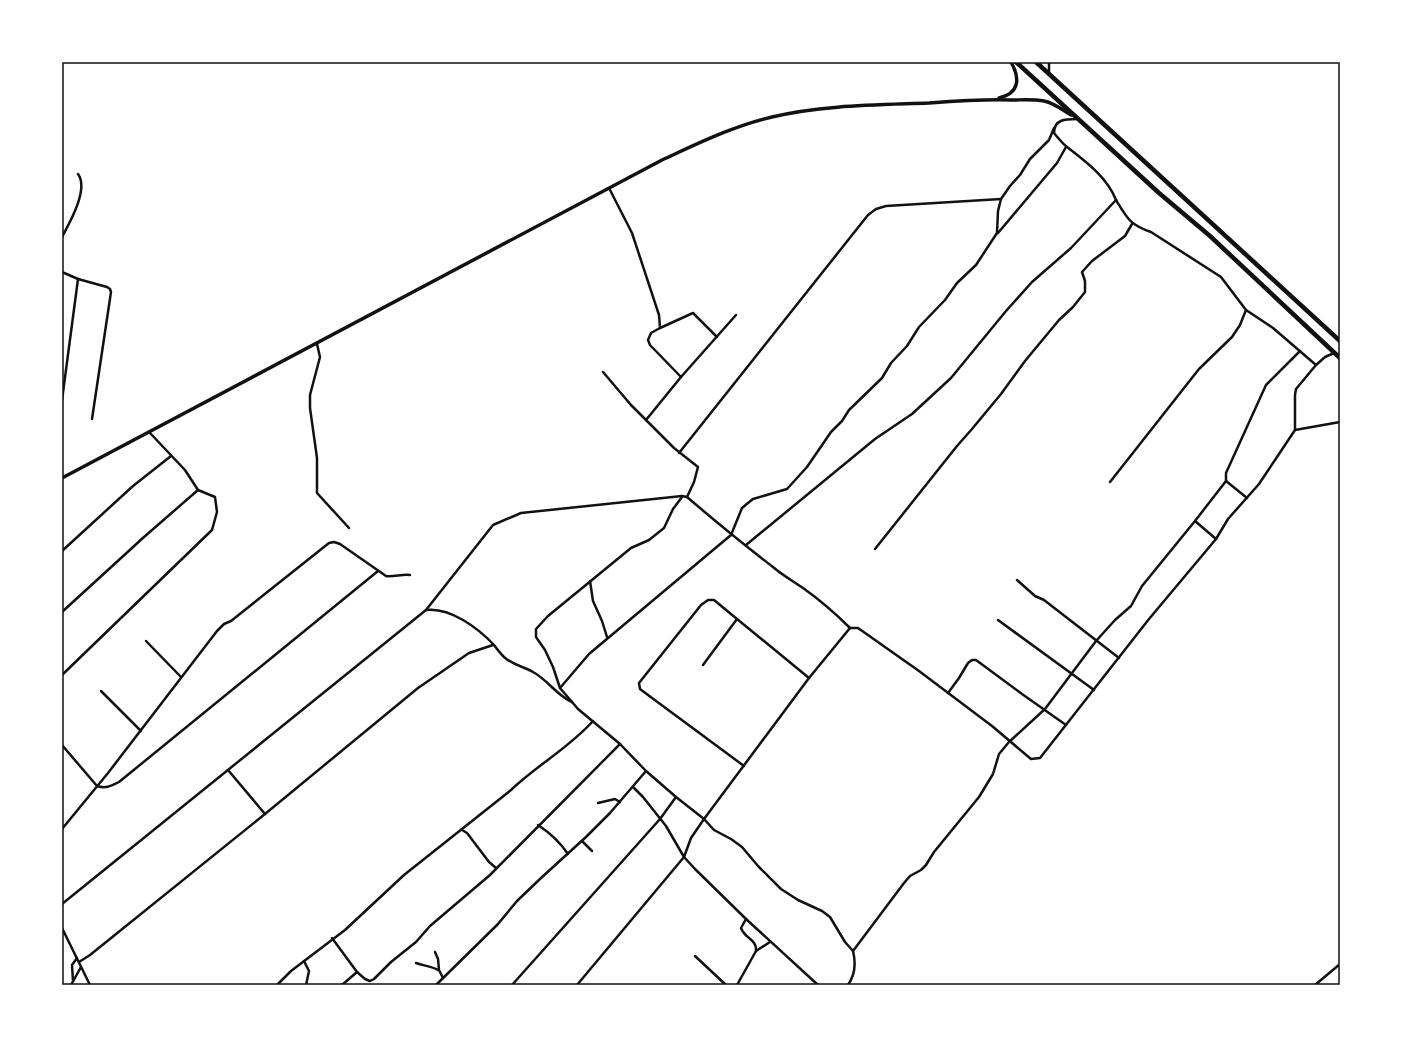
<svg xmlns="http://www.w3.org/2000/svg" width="1402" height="1047" viewBox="0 0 1402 1047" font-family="'Fira Sans Condensed',sans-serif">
<rect width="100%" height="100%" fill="#fff"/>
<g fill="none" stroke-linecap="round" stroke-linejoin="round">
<g stroke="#111" stroke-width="2.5">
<polyline points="1049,73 1049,62"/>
<polyline points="609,188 632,233 659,315 660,328 651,333 648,340 650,345 681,377"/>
<path d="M1116,200C1127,218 1130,225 1151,232L1221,277L1246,310L1273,328L1316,365"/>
<polyline points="998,233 1057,163 1066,147"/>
<path d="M62,237C70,222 89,189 78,174"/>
<polyline points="62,272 78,279"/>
<polyline points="660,328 693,313 717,337"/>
<polyline points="317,344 320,357 310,395 310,408 317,458 317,493 349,528"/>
<polyline points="603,372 631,405 674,448 698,467 694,482 687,497"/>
<polyline points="62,400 78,279 107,287 110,289 111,292 92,419"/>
<polyline points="646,420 681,377 736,315"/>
<polyline points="1295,430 1295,395 1296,389 1316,365 1325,357 1334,353"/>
<polyline points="679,453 868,215 876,209 886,206 1001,199"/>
<polyline points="1226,481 1247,498"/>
<polyline points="1110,482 1199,369 1232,337 1240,325 1246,310"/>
<polyline points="1195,521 1216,539"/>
<path d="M746,545L875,439L912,414L951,378L1006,311L1032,282L1071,248L1116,200C1107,177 1085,161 1067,147C1062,143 1058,138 1054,133C1054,119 1066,119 1077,119"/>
<polyline points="875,549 957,446 972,429 1001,394 1025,361 1059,320 1073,307 1085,292 1085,281 1082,272 1092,261 1125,236 1132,224"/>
<polyline points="62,551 133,486 171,456"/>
<polyline points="1017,580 1035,596 1044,600 1119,658"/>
<polyline points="590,581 593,601 602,621 607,637"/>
<path d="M426,610L493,525L521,513L682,496L687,497C715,521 743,544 773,567C782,575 793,581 803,588C820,600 835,613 850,628"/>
<polyline points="62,612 144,537 198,490 185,470 150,433"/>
<polyline points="737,619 714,600 708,600 701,605 639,683 640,689 648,695 744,766"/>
<polyline points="998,620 1094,690"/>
<polyline points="146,641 181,677"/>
<polyline points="703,665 737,619 809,678"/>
<polyline points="62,675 212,530 217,512 215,497 198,490"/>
<polyline points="560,688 553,667 545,650 536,637 536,629 548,616 631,548 649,540 664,528 673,509 682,497"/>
<polyline points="101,691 141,731"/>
<polyline points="948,693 959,678 968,663 972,660 976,660 1022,694 1066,725"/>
<path d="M62,745L97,786C106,789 111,786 119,782L378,571"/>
<polyline points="228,770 265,814"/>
<polyline points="633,787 643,797 666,826 684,857 695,869 746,919"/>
<polyline points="676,797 704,819 714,830 731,839 742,847 758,866 781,889 798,900 822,911 830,917 845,942 853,951"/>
<polyline points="598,803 615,799 620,802"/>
<path d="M538,825C550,833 560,842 568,854"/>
<path d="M62,829L108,773L217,631L224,624L231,621L329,543L334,542L340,544L386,576C394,577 402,574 410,575"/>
<polyline points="462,830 467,833 489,862 496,868"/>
<polyline points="582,841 592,851"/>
<path d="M62,904L426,610C450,607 478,628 494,645C497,649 500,653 504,657C514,666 523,666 533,672C548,680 556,695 572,702"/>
<polyline points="62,928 90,985"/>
<polyline points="332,938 357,972 365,979 370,981 374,979 391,962 416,942 430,926 490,875 620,744"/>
<polyline points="756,951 770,942"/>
<polyline points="435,952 438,959 439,970 443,978"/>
<polyline points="695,956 726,985"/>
<polyline points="304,961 309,971 306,985"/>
<polyline points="79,962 90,955 265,814 418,688 469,653 493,645"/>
<path d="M416,963C424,966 431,966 438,970"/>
<polyline points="73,981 72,965 77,958"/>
<polyline points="71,985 81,967"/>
<path d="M277,985L291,971L345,930L404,875L511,790C537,765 569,748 593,721"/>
<polyline points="342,985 357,972"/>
<polyline points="436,985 498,924 517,901 541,878 586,837 610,813 646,771"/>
<polyline points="512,985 660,819 676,797 646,771 620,744 578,709 560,688 589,654 731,535 742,508 748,503 753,499 787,489 807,467 831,432 842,421 849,410 882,378 891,363 907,346 919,327 945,300 957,283 976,265 997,233 998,211 1001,199 1010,186 1020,175 1030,159 1049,140 1054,128"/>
<polyline points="577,985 684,857 691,838 704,819 809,678 850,628 858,628 919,671 992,726 1031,759 1040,758 1149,619 1216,539 1228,519 1259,484 1295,430 1340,422"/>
<path d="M737,985L756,951C757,939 745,939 741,928L746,919L818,985"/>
<path d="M848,985C855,975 856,963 853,951L904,883L910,876L921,870L926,865L934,852L979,797L993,774L999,754L1009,742L1045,709L1096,641L1115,620L1131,606L1142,586L1195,521L1226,481V473L1266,385L1300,351"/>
<polyline points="1315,985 1340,964"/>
</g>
<g stroke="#111" stroke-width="3.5">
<path d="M999,98C1020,93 1020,78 1011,62"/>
<path d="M62,478L662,160C697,144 733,126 772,117C821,105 878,105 929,103C956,101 983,99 1011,100C1022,100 1033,99 1044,101C1054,103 1063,110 1071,115"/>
</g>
<g stroke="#111" stroke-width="4.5">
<polyline points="1016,62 1159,193 1210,236 1340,358"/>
<polyline points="1036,62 1340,341"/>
</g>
</g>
<rect width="1402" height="1047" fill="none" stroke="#ffffff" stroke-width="126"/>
<rect x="63" y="63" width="1276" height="921" fill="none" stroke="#111" stroke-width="1.5"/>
</svg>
